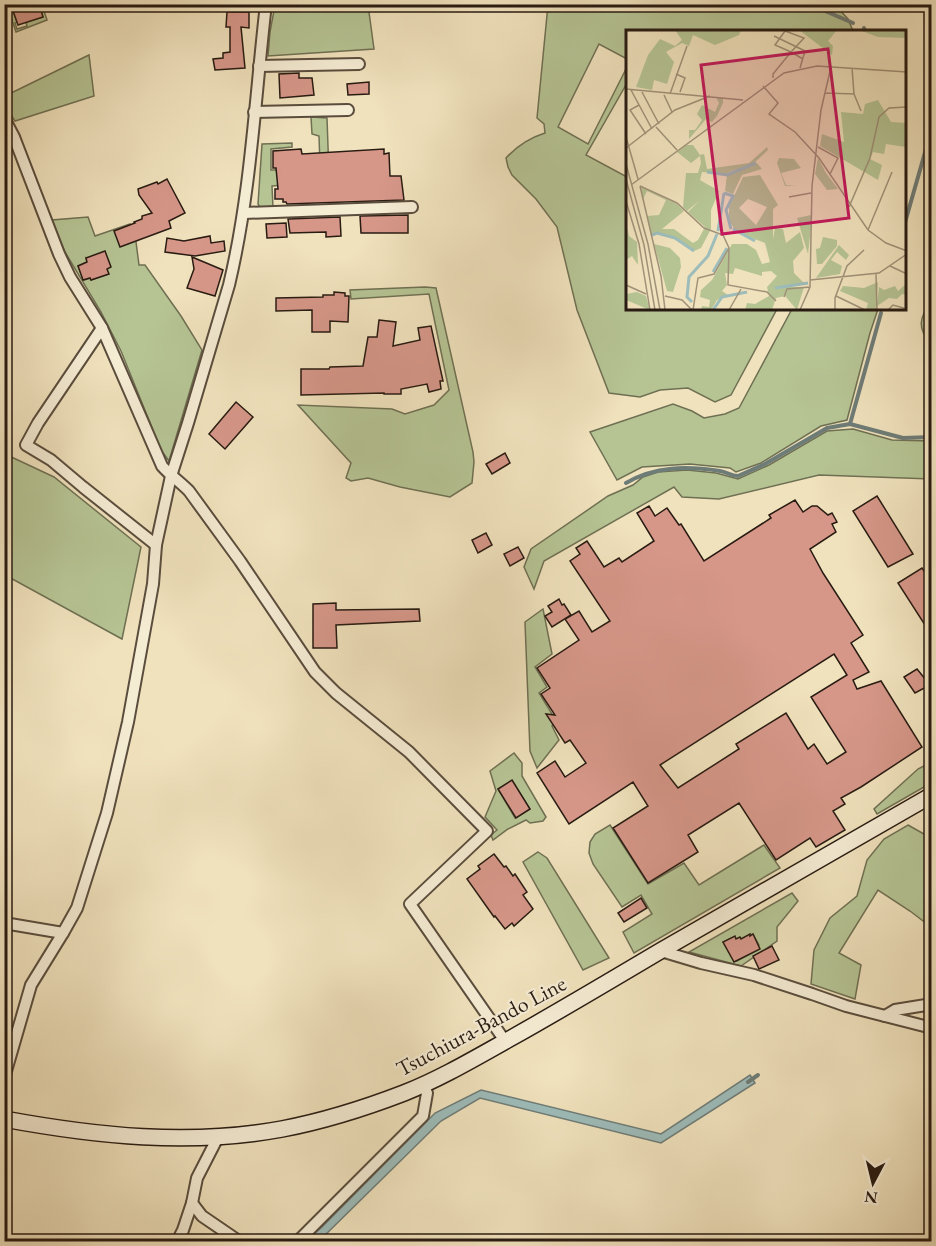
<svg xmlns="http://www.w3.org/2000/svg" width="936" height="1246" viewBox="0 0 936 1246" font-family="'EB Garamond',serif">
<rect width="100%" height="100%" fill="#f0e2bd"/>
<filter id="stains"><feTurbulence type="fractalNoise" baseFrequency=".00333" numOctaves="4"/><feColorMatrix values="0 0 0 0 .2 0 0 0 0 .09 0 0 0 0 .02 0 0 0 .5 -.17"/></filter>
<radialGradient id="worn" r=".72"><stop offset=".6" stop-color="#630" stop-opacity="0"/><stop offset="1" stop-color="#630" stop-opacity=".3"/></radialGradient>
<g fill="#b6c494" stroke="#6f7053" stroke-width="1.5" fill-rule="evenodd">
<polygon points="7,5 14,5 14,7 12,8 17,22 15,23 17,29 27,26 26,22 43,17 39,5 42,5 47,20 16,32"/>
<polygon points="275,5 368,5 374,49 268,56 270,32"/>
<path d="M548,5H835L848,19L853,31L627,32V59L599,44L558,127L588,144L627,67V83L586,155L627,177V309H777L731,395L715,402L688,388L660,390L640,397L609,393L577,310L557,227L536,199L512,175L508,167L506,158C517,146 529,138 545,133L544,124L537,118Z"/>
<polygon points="89,55 94,96 15,121 5,106 5,96"/>
<polygon points="311,117 327,118 329,175 297,184 272,186 273,208 261,209 258,204 262,144 292,143 292,147 271,149 271,170 280,170 320,165 319,136 312,134"/>
<path d="M88,217L95,236L130,224L136,242L139,265H145L181,316L202,350L169,461L161,450L121,351L101,312L65,252L52,220ZM86,258L108,274L91,280L90,278L84,280L78,266L87,262Z"/>
<polygon points="425,287 436,288 473,452 474,462 472,483 450,497 400,487 368,478 351,481 346,478 351,463 298,405 392,409 405,414 434,405 449,390 429,294 351,299 350,290"/>
<path d="M931,301L932,345H931C917,327 919,319 931,301Z"/>
<polygon points="792,309 878,309 870,333 847,420 821,426 761,463 736,472 730,468 690,464 642,467 617,480 590,432 673,404 692,411 704,418 725,414 739,408"/>
<polygon points="853,429 892,440 931,441 931,479 819,475 719,499 682,497 674,487 544,561 534,589 524,567 531,549 608,496 633,485 643,477 658,472 687,470 716,473 738,479 769,465 827,431"/>
<polygon points="5,454 54,477 141,547 122,639 5,575"/>
<polygon points="543,609 552,654 535,667 547,687 539,693 557,722 552,726 559,740 537,768 530,751 525,622"/>
<path d="M514,753L522,763V776L546,817L543,821L530,823L526,820L508,829L493,840L491,835L497,830L485,817L496,791L490,771ZM512,781L530,809L515,818L498,789Z"/>
<polygon points="931,762 931,783 877,814 874,809 918,769"/>
<polygon points="610,825 648,884 684,863 699,885 764,845 780,868 634,953 623,932 652,914 641,895 622,907 593,864 589,853 590,842 595,834"/>
<polygon points="908,825 931,838 931,927 910,911 878,890 839,953 861,965 855,999 811,984 814,950 830,918 857,896 867,860 884,839"/>
<polygon points="538,852 547,858 609,958 583,970 523,862"/>
<path d="M792,893L798,901L777,927V941L741,966L689,952ZM753,934L759,945L757,947L758,950L737,961L734,960L723,942L734,937L736,939H741Z"/>
</g>
<polygon fill="#9dbcba" stroke="#6e7c77" stroke-width="1.5" points="750,1075 755,1083 661,1143 480,1098 441,1121 319,1241 306,1241 322,1227 435,1113 481,1090 661,1134"/>
<g fill="none" stroke-linecap="round" stroke-linejoin="round">
<g stroke="#6e7c77" stroke-width="4">
<polyline points="809,4 853,23"/>
<polyline points="864,28 865,32"/>
<polyline points="904,226 932,128"/>
<polyline points="850,424 881,313"/>
<path d="M626,483C655,466 687,466 720,471C727,472 731,476 738,476L765,464L827,428L850,424L903,438L932,437"/>
<polyline points="748,1082 758,1075"/>
</g>
</g>
<g fill="#d69789" stroke="#281b12" stroke-width="1.5" fill-rule="evenodd">
<polygon points="13,4 39,4 43,17 18,25 12,8 14,7"/>
<polygon points="227,12 249,12 249,28 241,27 245,68 215,70 213,59 223,58 223,53 230,52 230,27 226,27"/>
<polygon points="299,73 299,78 312,78 314,95 280,98 279,74"/>
<polygon points="369,82 369,94 348,95 347,84"/>
<polygon points="301,149 302,154 384,149 384,154 389,153 390,176 401,176 404,200 287,204 286,202 283,202 283,199 275,199 275,189 278,189 276,168 273,168 273,151"/>
<polygon points="167,179 185,213 169,221 171,228 120,247 114,231 135,223 134,222 142,219 142,216 152,213 139,195 138,189 157,182 158,184"/>
<polygon points="408,215 408,233 361,233 360,216"/>
<polygon points="340,217 341,236 326,237 326,232 290,233 288,219"/>
<polygon points="286,223 287,237 267,238 266,224"/>
<polygon points="210,236 211,243 224,241 225,251 195,256 165,252 167,238 184,241"/>
<polygon points="105,251 111,267 107,269 109,274 91,280 90,278 83,280 78,266 87,262 86,258"/>
<polygon points="192,257 223,270 215,296 187,288 194,269"/>
<polygon points="334,292 345,293 345,296 349,296 348,322 330,321 330,332 312,332 312,310 276,311 276,298 323,297 323,295 334,295"/>
<polygon points="379,320 396,322 393,346 420,340 418,328 431,326 443,381 440,381 441,389 429,392 427,384 401,389 401,394 384,394 384,393 301,395 301,369 329,369 330,367 363,366 368,337 377,337"/>
<polygon points="236,402 253,417 225,449 209,434"/>
<polygon points="505,453 510,463 492,474 486,464"/>
<polygon points="877,496 913,554 888,567 853,511"/>
<path d="M795,500L803,512L812,506H817L828,515L832,513L837,522L832,524L836,532L810,549L823,573L863,635L851,643L869,672L853,680L857,689L881,681L922,747L861,787L841,798L845,804L833,811L845,830L816,847L810,838L776,860L739,803L688,835L698,852L648,883L613,828L648,806L633,782L569,824L537,773L555,761L565,777L586,763L570,740L565,743L546,714L555,715L541,694L550,688L537,668L579,640L565,619L579,611L592,632L610,621L570,561L580,554L576,548L587,541L604,567L619,558L622,562L654,541L637,513L649,506L655,516L667,508L679,525L681,524L704,561L771,518L769,515ZM834,654L847,675L811,697L846,752L827,764L814,744L808,749L786,713L736,744L739,749L678,788L660,765Z"/>
<polygon points="486,533 492,545 478,553 472,540"/>
<polygon points="518,547 524,558 510,566 504,554"/>
<polygon points="922,568 932,583 932,636 898,583"/>
<polygon points="559,599 562,605 564,604 571,615 552,627 545,616 552,612 548,606"/>
<polygon points="336,603 336,610 419,609 420,621 336,625 337,648 313,648 313,604"/>
<polygon points="917,669 930,685 915,693 904,677"/>
<polygon points="512,780 530,809 516,818 498,789"/>
<polygon points="494,854 504,867 506,866 513,876 515,874 527,892 523,895 533,909 514,926 512,923 505,929 495,916 494,917 467,879 480,869 478,866"/>
<polygon points="641,898 647,908 624,922 618,913"/>
<polygon points="750,934 750,936 753,934 760,949 734,962 723,942 735,936 736,939 740,937 741,939"/>
<polygon points="772,946 779,960 759,969 753,956"/>
</g>
<g fill="none" stroke-linecap="round" stroke-linejoin="round">
<g stroke="#5a4d3d" stroke-width="14">
<g id="street">
<polyline points="259,66 359,64"/>
<polyline points="254,112 348,110"/>
<path d="M4,118L14,137L59,254L70,277L102,328L162,466C170,475 180,482 189,491L240,561L315,672L336,693L409,752L487,831L410,904L505,1041"/>
<polyline points="244,213 412,207"/>
<polyline points="102,328 38,423 26,445 51,460 83,487 156,545"/>
<polyline points="4,923 63,933"/>
<polyline points="661,951 701,963 754,975 812,994 846,1006 932,1028"/>
<polyline points="885,1016 895,1010 932,1004"/>
<path d="M4,1078L31,985L63,933L77,908L107,813L128,722L153,584L156,545L171,476L188,423L229,285C251,193 255,98 266,4"/>
<polyline points="192,1203 202,1216 240,1242"/>
<polyline points="177,1242 183,1230 192,1203 197,1178 218,1137"/>
<polyline points="297,1242 423,1116 427,1093 423,1084"/>
</g>
</g>
<g stroke="#281b12" stroke-width="18">
<path id="secondary" d="M4,1119C96,1136 190,1146 282,1129C324,1121 365,1108 404,1093C442,1078 477,1057 513,1037C563,1009 613,979 662,950C752,898 842,847 932,795"/>
</g>
<use href="#street" stroke="#f5ecd4" stroke-width="10"/>
<use href="#secondary" stroke="#f5ecd4" stroke-width="15"/>
</g>
<g text-anchor="middle" dominant-baseline="central" stroke-width="4.5" stroke-linejoin="round" paint-order="stroke">
<g font-size="22" fill="#281b12" stroke="#f5ecd4">
<text transform="translate(481 1026) rotate(-28)">Tsuchiura-Bando Line</text>
</g>
</g>
<g transform="translate(626 30)">
<rect width="280" height="280" fill="#f0e2bd"/>
<path d="M49,0H115L113,5L89,15L67,5L63,16L56,13L40,22L48,32L41,54L28,50L26,60L10,57L22,25L34,9L49,16L56,10ZM173,0H211L202,11L207,16L206,25ZM233,0H280V8L252,7ZM90,67L97,68V73L91,86L86,92L80,89L63,109V100H69L76,90L71,84L76,75L89,82L93,73ZM252,70L265,92L280,93V117L260,114L258,124L247,122L244,129L256,135L252,150L194,116L196,104L218,112L215,82L237,84L239,74ZM60,115H67L74,125L78,124L81,139L123,133L141,117L142,120L126,135L131,133L136,139L116,145L107,164L99,161L101,145L110,139L100,144L76,142L74,150L93,161L85,180V199L75,218L68,221L47,208L30,203L25,206L21,186L33,185L40,170L21,161L17,169L15,157L51,174L58,181L36,199H48L67,213L72,210L79,197L62,182L73,171L61,181L57,177L60,143H72L75,133L74,126L65,133L51,122ZM153,128L168,129L175,138L155,143L160,155H170L159,156L151,133ZM192,128L200,143L212,159L201,160L189,144ZM134,145L152,175L147,179V209L149,198L157,199L160,213L174,202L178,218L167,231L168,243L179,254L163,257H178L171,280L159,266L150,268L146,280H119L121,273L129,274L143,266L141,257L151,246L145,241L136,242V246L109,238L107,244L99,243L101,255L96,261L102,265L91,270L85,280H75L76,276L83,277L84,270L74,267L75,260L86,250L106,214H121L130,220L136,234L144,232L139,213L110,202L103,190V177L117,147ZM122,169L141,177L130,195L113,178ZM185,185V197L182,224L171,188ZM0,193L3,206L11,212L12,235L6,226L0,230ZM197,207L211,210V216L196,234H191L190,219L194,218ZM28,214L44,218L54,228L55,237L47,262L41,261ZM213,215L223,225L220,230L211,222L205,230L216,236L214,244L190,248ZM252,252L250,280H240L242,273L214,261L217,256L238,258ZM280,254V265L276,264L271,269L263,268L251,276L253,257L258,260L269,256L272,261ZM11,262L20,266L24,280L0,270V264Z" fill="#b6c494" fill-rule="evenodd"/>
<path fill="none" stroke="#9dbcba" stroke-width="3" d="M81,142L101,145L130,133M98,163L107,166L100,180L105,199M107,199L129,211M92,201L98,163M26,205L31,203L49,208L68,221M87,242L101,218M149,258L182,253M66,272L61,267L63,247L82,226L91,204M87,280L96,267L121,262"/>
<path fill="none" stroke="#a09279" stroke-width="1.5" d="M148,6L179,21L174,38M50,44L59,48L54,62M147,48V44L165,22L178,8L159,1L149,15L165,22L177,29M137,56L152,73L143,84L169,102L193,128L242,200L260,213L281,221M0,59L117,70M5,60L26,99M16,62L33,94M199,63L228,64L226,38M44,64L61,16M228,64L235,81M38,65L46,82M13,75L4,80L20,104M30,97L51,120M0,107L12,149M192,117L212,128L204,144M0,118L49,80L84,66M0,134L22,214L34,280M0,149L18,215L29,280M5,155L158,43L191,36L281,42M14,156L51,173L78,198L97,205L103,218L102,255L141,262L150,271M14,156L35,246L39,280M163,167L185,163M0,171L13,214L24,280M223,177L244,128L253,87L263,78L281,77M242,200L266,142M264,236L281,244M250,244L251,280M184,250L253,243L281,224M0,255L20,264M39,266L56,270L66,280M210,266L239,280M158,267L161,259L184,257M67,280L72,248L88,244L103,218M103,280L115,259M174,280L184,257L186,156L195,80L205,37M209,280V268L221,236L238,220M262,280L267,275L281,279"/>
<path fill="#c2185b" fill-opacity="0.15" stroke="#c2185b" stroke-width="3" d="M202,19L223,188L96,204L75,35Z"/>
<rect width="280" height="280" fill="none" stroke="#281b12" stroke-width="3"/>
</g>
<rect width="936" height="1246" fill="none" stroke="#f0e2bd" stroke-width="24"/>
<rect x="6" y="6" width="924" height="1234" fill="none" stroke="#281b12" stroke-width="3"/>
<rect x="12" y="12" width="912" height="1222" fill="none" stroke="#281b12" stroke-width="1.5"/>
<g transform="translate(873 1183) rotate(187)" stroke="#f5ecd4" stroke-width="4.5" paint-order="stroke">
<path d="M0-4.5L10 22L0 15L-10 22Z" fill="#281b12"/>
<text y="-9" font-size="16" font-weight="bold" text-anchor="middle" fill="#281b12">N</text>
</g>
<rect width="100%" height="100%" filter="url(#stains)"/>
<rect width="100%" height="100%" fill="url(#worn)"/>
</svg>
